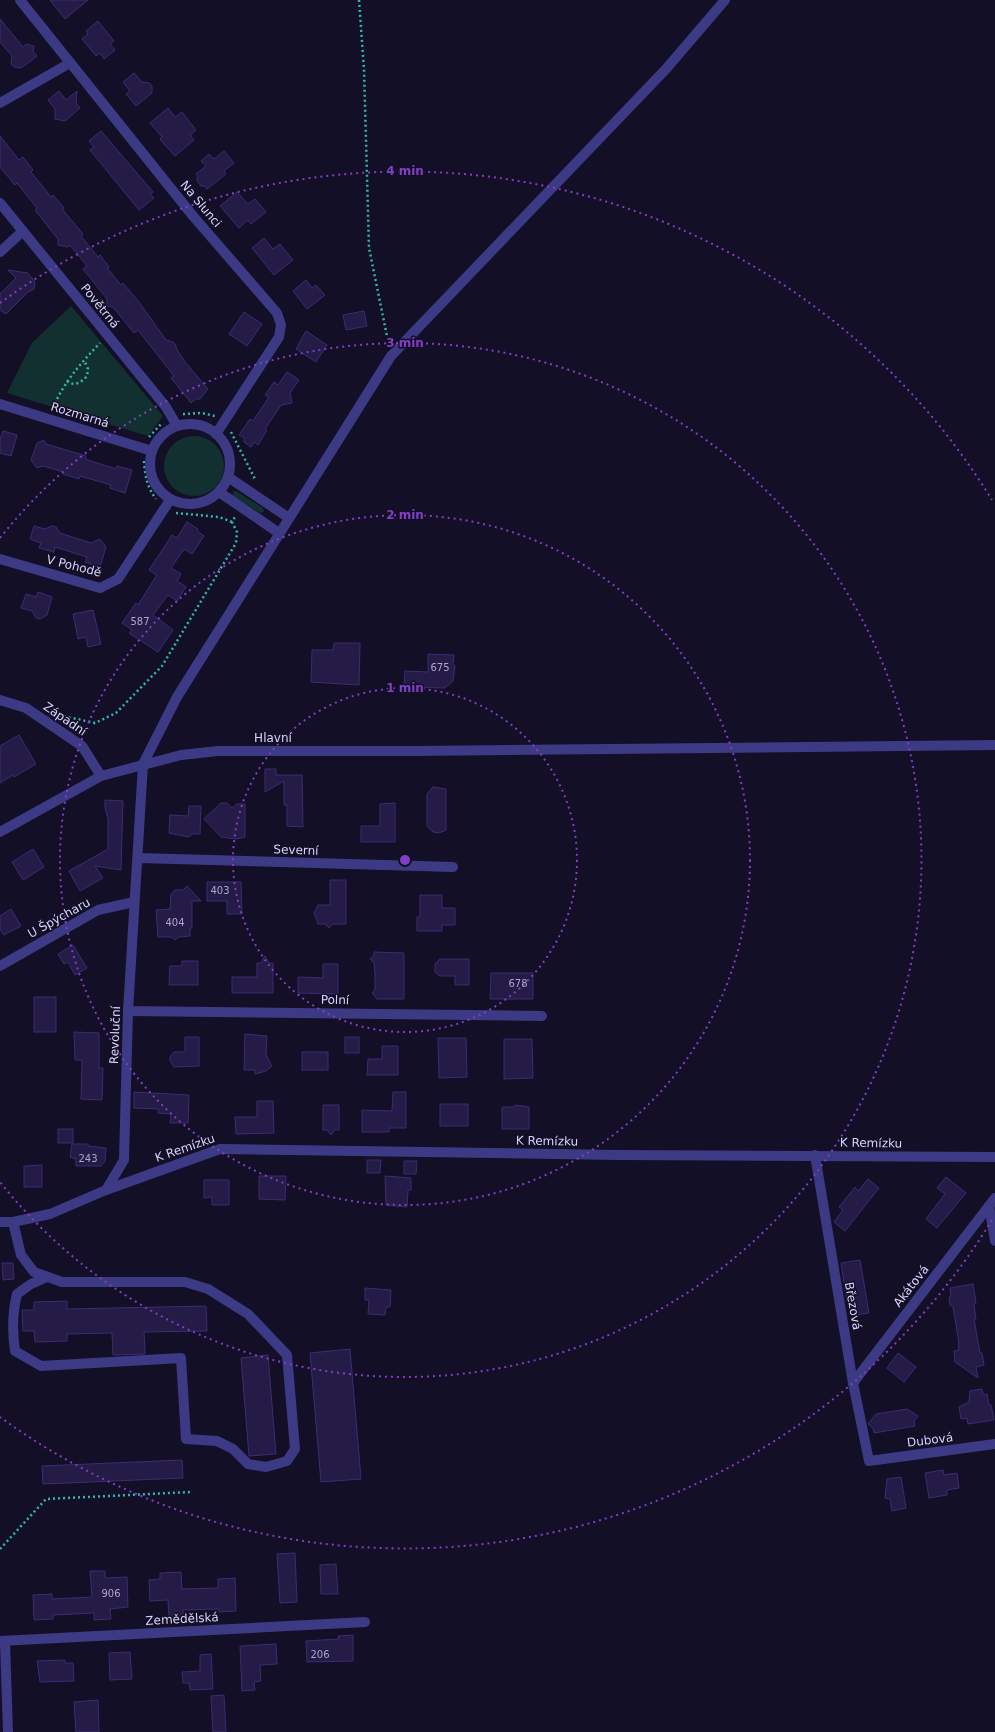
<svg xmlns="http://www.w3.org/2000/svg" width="995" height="1732" viewBox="0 0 995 1732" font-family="'DejaVu Sans',sans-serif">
<rect width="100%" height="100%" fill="#130f26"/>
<g fill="#12302f">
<polygon points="71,306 163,416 148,436 7,393 32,343"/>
<circle cx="194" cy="466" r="30"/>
<polygon points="236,491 263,508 264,512 260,513 233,496 233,492"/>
</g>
<g fill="#241b47" stroke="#3b2d73">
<polygon points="50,0 88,0 65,19"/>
<polygon points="0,19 23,47 26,44 34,46 33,51 37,56 21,68 14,67 11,64 12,56 0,42"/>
<polygon points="98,21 114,41 110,44 115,50 104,59 100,53 96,56 82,39 88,34 86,31"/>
<polygon points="134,73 142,82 149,83 152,86 152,93 136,106 126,94 130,91 123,82"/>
<polygon points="59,91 66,100 77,91 76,103 80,108 65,121 55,119 55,109 48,100"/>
<polygon points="168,108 175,117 182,112 196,130 190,135 194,140 175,156 164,144 160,139 162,137 150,123"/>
<polygon points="101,131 153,192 150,194 154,198 139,210 90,150 94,147 89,141"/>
<polygon points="0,136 19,160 23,157 33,170 31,172 51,197 53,195 64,208 62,209 83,234 81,236 98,257 100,255 109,267 107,268 121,285 123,283 139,302 166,340 173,342 176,345 176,348 185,362 208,389 200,399 196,399 191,403 171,378 174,376 138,330 134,333 113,307 107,306 107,299 83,269 87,266 70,245 68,247 58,245 58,239 35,210 37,208 17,183 15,185 0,167"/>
<polygon points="224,151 234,163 224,171 226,174 207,189 205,186 201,186 197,181 198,177 196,174 206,166 201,161 209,154 214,159"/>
<polygon points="237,192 248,204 255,199 266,212 251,224 248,220 239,228 220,206"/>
<polygon points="264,238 273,249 280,244 293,260 274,275 252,248"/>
<polygon points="8,270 28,273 35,282 34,289 28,292 6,314 0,310 0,294 16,278"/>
<polygon points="306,280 312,288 316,285 325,295 307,309 293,291"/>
<polygon points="364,311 367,326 346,330 343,315"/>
<polygon points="244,312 262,324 247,346 229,334"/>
<polygon points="306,331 327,345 316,362 296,349"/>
<polygon points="287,372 299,380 290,393 292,403 281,405 265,429 267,430 258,445 254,442 251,447 244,442 244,438 239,435 250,419 253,421 269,397 265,395 274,382 278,385"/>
<polygon points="3,431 17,435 11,456 0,453 0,439"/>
<polygon points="44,440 46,444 86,456 85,459 116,469 117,466 132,470 125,493 110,488 111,485 80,476 79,479 63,474 64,472 43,466 37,468 31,460 37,443"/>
<polygon points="187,522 198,529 197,531 204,536 192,554 184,549 171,568 181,574 177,581 186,587 177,601 168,595 153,615 173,630 158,652 129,633 132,630 122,623 136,603 138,605 157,575 149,570 172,535 177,538"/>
<polygon points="34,526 45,529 52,526 56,527 60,533 91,543 100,539 106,547 100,567 85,562 87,557 55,547 54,552 39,548 41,543 30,539"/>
<polygon points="38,592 52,597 47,615 40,619 36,618 32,611 21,608 26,594 36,597"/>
<polygon points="93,610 101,644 88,647 86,637 78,639 73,614"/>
<polygon points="334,643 360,643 359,685 311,682 312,650 333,650"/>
<polygon points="428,654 454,655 453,664 455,666 453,681 445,688 404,687 405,671 428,672"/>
<polygon points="19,735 36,764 14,777 13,775 0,783 0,746"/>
<polygon points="265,769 276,769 276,775 302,775 303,827 287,826 287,805 284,805 284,781 265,792"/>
<polygon points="433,787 446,789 446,830 439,833 433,832 427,826 427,794"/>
<polygon points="105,800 123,801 121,870 95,866 103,878 80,891 69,871 108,849 108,819 105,808"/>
<polygon points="221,803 227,803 232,808 237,804 245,804 245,837 236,839 221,837 204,819"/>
<polygon points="395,803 395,842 361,842 361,826 380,826 380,804"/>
<polygon points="189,806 201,806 200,834 192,834 189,837 169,833 170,815 188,816"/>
<polygon points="33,849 44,867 23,880 12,862"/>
<polygon points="330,880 346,880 346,924 333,924 329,928 325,924 318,924 314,913 318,905 330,905"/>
<polygon points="207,882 241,882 242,914 227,914 227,901 207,901"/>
<polygon points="187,886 201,901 192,901 192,928 190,928 190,936 179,937 175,940 171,937 158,937 156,910 170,909 171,894 175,890 183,890"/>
<polygon points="420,895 442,895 442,908 455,908 455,925 442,925 442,931 417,931 417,917 420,917"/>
<polygon points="11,909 21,926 4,935 0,929 0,916"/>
<polygon points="73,945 87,968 75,975 68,962 64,964 58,954"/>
<polygon points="374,952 404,953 404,999 377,999 372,993 375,990 375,975 374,963 370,959 374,955"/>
<polygon points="265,956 269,963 273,963 273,993 232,993 232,977 257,977 257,963 261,963"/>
<polygon points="440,959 469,959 469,985 455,985 455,976 440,976 435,972 435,964"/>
<polygon points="182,961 198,961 198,985 169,985 170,966 182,966"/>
<polygon points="323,964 338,964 338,994 298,993 298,977 323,978"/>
<polygon points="491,973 533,973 533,999 490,999"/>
<rect x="34" y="997" width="22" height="35"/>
<polygon points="74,1032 99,1033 99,1068 103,1068 102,1100 81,1099 82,1060 75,1060"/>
<polygon points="245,1034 267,1036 266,1055 272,1066 266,1071 255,1074 255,1070 244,1070"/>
<polygon points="185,1037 199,1037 199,1066 174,1067 170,1061 170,1057 174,1052 185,1052"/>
<rect x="345" y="1037" width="14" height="16"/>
<polygon points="438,1038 466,1038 467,1077 439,1078"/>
<polygon points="504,1039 532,1039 533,1078 504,1079"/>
<polygon points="382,1046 398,1046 398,1075 367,1075 368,1059 382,1059"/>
<rect x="302" y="1052" width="26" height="18"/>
<polygon points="134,1092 189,1095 188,1123 170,1123 171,1114 158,1113 159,1109 134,1108"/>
<polygon points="393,1092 406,1092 406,1128 389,1128 389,1132 362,1132 362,1110 392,1111"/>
<polygon points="257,1101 273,1101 274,1133 236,1134 235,1117 257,1117"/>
<rect x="440" y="1104" width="28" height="22"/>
<polygon points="323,1105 339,1105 339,1130 335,1130 331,1135 327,1130 323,1130"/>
<polygon points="515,1105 529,1107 529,1129 502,1129 502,1107 514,1107"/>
<rect x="58" y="1129" width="15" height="14"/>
<polygon points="72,1144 88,1144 88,1146 106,1148 105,1161 101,1166 76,1166 76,1159 70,1157"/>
<polygon points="367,1160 381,1160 380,1173 367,1173"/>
<polygon points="404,1161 417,1161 416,1174 404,1174"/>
<polygon points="42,1165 42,1187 24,1187 24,1166"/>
<polygon points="259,1176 286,1176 285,1200 259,1199"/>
<polygon points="385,1176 411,1178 411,1190 408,1190 407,1207 386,1205"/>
<polygon points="946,1177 966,1193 937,1228 926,1219 945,1194 937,1188"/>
<polygon points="868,1179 879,1188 845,1231 834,1222 843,1210 839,1207 855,1187 858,1191"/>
<polygon points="204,1180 229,1180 229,1205 212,1205 212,1197 204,1198"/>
<polygon points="860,1260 869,1313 855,1315 852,1301 847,1302 841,1263"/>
<polygon points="2,1263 13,1263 14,1279 3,1280"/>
<polygon points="973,1284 976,1303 974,1304 976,1319 974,1319 980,1353 982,1353 984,1365 976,1367 978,1378 955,1362 954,1351 959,1350 958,1337 953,1307 950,1305 949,1299 951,1295 950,1288"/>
<polygon points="365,1288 391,1290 390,1307 386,1307 385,1315 368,1314 369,1300 365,1300"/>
<polygon points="67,1301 67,1309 206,1306 207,1331 144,1332 145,1354 113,1355 112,1333 67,1334 67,1341 35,1342 34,1331 23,1331 22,1310 34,1310 34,1302"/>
<polygon points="350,1349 361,1479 321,1482 310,1353"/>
<polygon points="898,1353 916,1367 904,1382 887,1368"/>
<polygon points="268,1355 276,1454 249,1456 241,1358"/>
<polygon points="982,1389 983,1395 987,1394 989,1405 991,1405 994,1420 968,1424 967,1418 961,1419 959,1407 969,1402 970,1391"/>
<polygon points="907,1409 918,1416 914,1421 915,1426 874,1433 873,1428 868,1424 876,1414"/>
<polygon points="182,1460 183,1478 43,1484 42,1466"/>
<polygon points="943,1470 944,1475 957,1473 959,1488 947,1490 947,1495 929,1498 925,1473"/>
<polygon points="901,1477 906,1508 892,1511 890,1499 885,1498 887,1479"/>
<polygon points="295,1553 297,1602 280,1603 277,1554"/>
<polygon points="336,1564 338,1594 321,1594 320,1565"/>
<polygon points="90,1571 105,1571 105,1578 127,1577 128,1607 110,1609 111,1619 94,1620 94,1613 53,1615 53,1619 34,1620 33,1595 52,1594 52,1599 92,1597"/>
<polygon points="181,1572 182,1589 218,1588 218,1579 235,1578 236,1611 219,1612 219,1609 183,1610 183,1617 169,1617 168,1600 150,1601 149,1580 160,1579 160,1573"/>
<polygon points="353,1635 353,1661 307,1662 306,1641 339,1639 338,1636"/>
<polygon points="276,1644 277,1664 260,1665 261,1681 254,1682 255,1690 242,1691 240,1646"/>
<polygon points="130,1652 132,1679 110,1680 109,1653"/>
<polygon points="211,1654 213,1689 190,1690 189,1683 183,1683 182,1672 200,1671 200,1655"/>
<polygon points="65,1660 65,1663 73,1663 74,1681 40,1682 37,1661"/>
<polygon points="224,1695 226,1732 213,1732 211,1696"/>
<polygon points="98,1700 99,1732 76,1732 74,1702"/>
</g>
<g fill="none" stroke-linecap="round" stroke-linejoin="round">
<g stroke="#2fb8b0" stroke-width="2.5" stroke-dasharray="2 3" stroke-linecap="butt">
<polyline points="359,0 364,69 369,248 388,341"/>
<path d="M67,381C74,387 82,382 87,376L88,369L84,360"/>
<path d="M53,408C63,383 81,363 100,343"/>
<polyline points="183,414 202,413 215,416"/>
<polyline points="231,432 256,481"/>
<polyline points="149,437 162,423"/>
<path d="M144,461C145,476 147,487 156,499"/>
<polyline points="176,513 219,517 232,522"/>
<polyline points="59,715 95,723 116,713 162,666 236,543 237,532 232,522 235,517"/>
<polyline points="0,1549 46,1499 191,1492"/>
</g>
<g stroke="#3d3a85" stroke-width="10">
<polyline points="20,0 193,216 277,313 281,325 279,337 216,434"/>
<polyline points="0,103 70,63"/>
<polyline points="0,203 166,407 177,426"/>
<polyline points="0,252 23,231"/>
<polyline points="0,404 152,451"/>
<circle cx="190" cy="464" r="40"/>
<polyline points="228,477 289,518"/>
<polyline points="219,492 279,533"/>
<polyline points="0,559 100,588 118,579 170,500"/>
<polyline points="0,700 26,708 82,746 101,776"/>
<polyline points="0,832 101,776 181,755 218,751 414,751 995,745"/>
<polyline points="138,858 453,867"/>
<polyline points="0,966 98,910 134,902"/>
<polyline points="128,1011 542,1016"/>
<polyline points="815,1155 853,1383 869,1461 995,1444"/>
<polyline points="106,1190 124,1160 128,1011 143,764 177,697 391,356 666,69 725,0"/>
<polyline points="989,1206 995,1241"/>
<polyline points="0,1222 13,1222 50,1214 106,1190 220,1149 619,1155 995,1157"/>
<path d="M13,1222L21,1255L34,1272L62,1282H185L208,1289L248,1314L287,1355L295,1449L287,1461L266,1467L248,1464L233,1449L217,1441L186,1439L181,1358L41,1366L15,1351C12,1331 12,1314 17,1294L31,1284L47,1277"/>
<polyline points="853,1383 995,1198"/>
<polyline points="0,1641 365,1622"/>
<polyline points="5,1642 8,1732"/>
</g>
</g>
<g fill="none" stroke="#843dc5" stroke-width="2" stroke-dasharray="2 4">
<circle cx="405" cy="860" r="172"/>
<circle cx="405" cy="860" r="345"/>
<path d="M0 538A517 517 0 1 1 0 1182"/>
<path d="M992 1220A689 689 0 0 1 0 1417M0 303A689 689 0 0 1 992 500"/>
</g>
<g text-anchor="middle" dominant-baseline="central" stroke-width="3" stroke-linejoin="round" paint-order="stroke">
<g font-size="10" fill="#aca6d1">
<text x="140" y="621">587</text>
<text x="440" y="667">675</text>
<text x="220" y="890">403</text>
<text x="175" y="922">404</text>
<text x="518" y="983">678</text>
<text x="88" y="1158">243</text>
<text x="111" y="1593">906</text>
<text x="320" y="1654">206</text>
</g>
<g font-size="12" fill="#d9d4ff" stroke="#130f26">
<text transform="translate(201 204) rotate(50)">Na Slunci</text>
<text transform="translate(100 306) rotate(51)">Povětrná</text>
<text transform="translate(80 415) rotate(17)">Rozmarná</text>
<text transform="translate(74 566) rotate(14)">V Pohodě</text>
<text transform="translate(65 719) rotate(34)">Západní</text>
<text x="273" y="738">Hlavní</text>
<text transform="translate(296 850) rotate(2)">Severní</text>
<text transform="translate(59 918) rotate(-29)">U Špýcharu</text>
<text transform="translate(335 1000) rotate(1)">Polní</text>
<text transform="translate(115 1035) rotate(-88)">Revoluční</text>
<text transform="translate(547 1141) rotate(1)">K Remízku</text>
<text transform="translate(871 1143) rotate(1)">K Remízku</text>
<text transform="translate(185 1148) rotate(-19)">K Remízku</text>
<text transform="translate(911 1286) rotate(-52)">Akátová</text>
<text transform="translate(853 1306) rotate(80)">Březová</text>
<text transform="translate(930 1440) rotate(-7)">Dubová</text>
<text transform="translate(182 1619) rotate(-3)">Zemědělská</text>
</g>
</g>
<circle cx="405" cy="860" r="6" fill="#843dc5" stroke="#130f26" stroke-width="2"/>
<g font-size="12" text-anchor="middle" font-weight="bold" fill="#843dc5" stroke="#130f26" stroke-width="3" stroke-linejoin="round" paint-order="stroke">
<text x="405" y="175">4 min</text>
<text x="405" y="347">3 min</text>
<text x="405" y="519">2 min</text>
<text x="405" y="692">1 min</text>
</g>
</svg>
